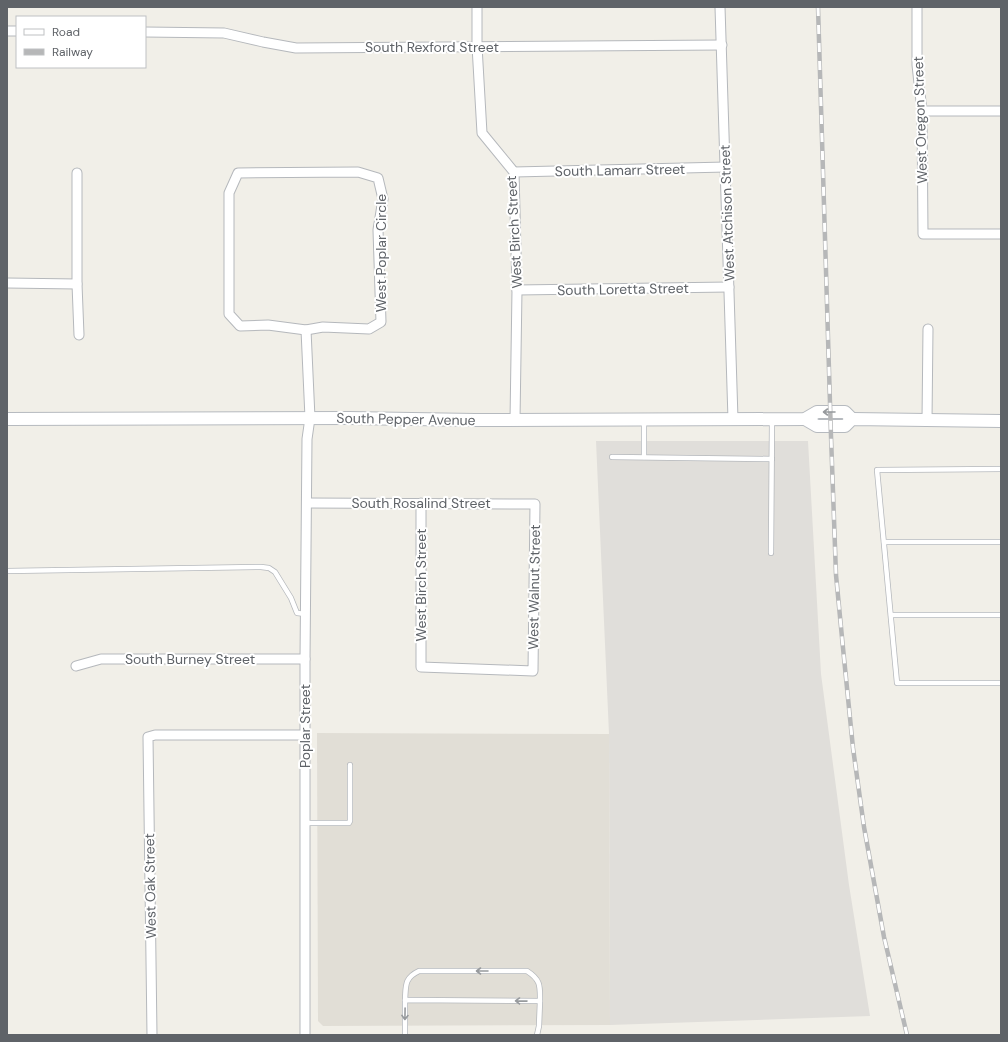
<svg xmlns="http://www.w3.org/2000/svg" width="1008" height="1042" viewBox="0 0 1008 1042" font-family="'DM Sans',sans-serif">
<rect width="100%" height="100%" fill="#f1efe8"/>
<polygon fill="#e0deda" points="596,441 808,441 821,674 849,885 870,1016 610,1025 609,734"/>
<polygon fill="#e1ded6" points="317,733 609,734 610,1025 323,1026 318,1021"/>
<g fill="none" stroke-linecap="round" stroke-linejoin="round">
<g stroke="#b5b8bc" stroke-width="6">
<g id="lane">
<polyline points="612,457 772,459"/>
<polyline points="644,457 644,421"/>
<polyline points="1001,469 877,470 897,683 1001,683"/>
<polyline points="884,542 1001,542"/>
<polyline points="771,553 772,419"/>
<polyline points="7,571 261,567 269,568 275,572 291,598 297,613 306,614"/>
<polyline points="891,615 1001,615"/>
<polyline points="305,823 349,823 350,821 350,765"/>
<path d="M405,1000C406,986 404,978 419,971H527C541,980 540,986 540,1001"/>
<polyline points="405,1035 405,1000 540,1001 539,1026 537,1035"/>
</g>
</g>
<g stroke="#b5b8bc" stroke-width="11">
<g id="street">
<polyline points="477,7 477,46 482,133 514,172 517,290 515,420"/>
<polyline points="720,7 733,419"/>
<polyline points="917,7 917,65 922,111 923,234 1001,234"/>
<polyline points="7,31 17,31"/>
<polyline points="145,32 224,33 263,42 296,48 722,45"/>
<polyline points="922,111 1001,111"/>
<polygon points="358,172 378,178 383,199 378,230 381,322 369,329 323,327 306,330 268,325 240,326 229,314 229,193 238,173"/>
<polyline points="514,172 726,167"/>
<polyline points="77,173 77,284 79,335"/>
<polyline points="7,283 77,284"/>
<polyline points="517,290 729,287"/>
<polyline points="927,420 928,329"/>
<polyline points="307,503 535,504 533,671 421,667 421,503"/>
<polyline points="76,666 101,659 305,659"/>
<polyline points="152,1035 148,737 155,735 305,735"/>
<polyline points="305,1035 305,659 307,439 310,418 306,330"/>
</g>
</g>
<g stroke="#b6babf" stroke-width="14">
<g id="secondary">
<polyline points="7,419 349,418 475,420 805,419 817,412 845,412 852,419"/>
<polyline points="805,419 817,426 845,426 852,419 1001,421"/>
</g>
</g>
<use href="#lane" stroke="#fff" stroke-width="4.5"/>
<use href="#street" stroke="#fff" stroke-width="9"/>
<use href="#secondary" stroke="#fff" stroke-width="12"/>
<g stroke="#b6b7b8" stroke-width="4.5">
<polyline id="rail" points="818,7 831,436 836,575 843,648 853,748 864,827 884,937 907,1035"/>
</g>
<use href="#rail" stroke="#fff" stroke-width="3" stroke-dasharray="9" stroke-linecap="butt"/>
</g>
<defs><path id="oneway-shaft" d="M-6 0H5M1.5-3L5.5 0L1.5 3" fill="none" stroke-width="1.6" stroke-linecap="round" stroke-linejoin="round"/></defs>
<g stroke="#979a9d">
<use href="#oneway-shaft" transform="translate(829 412) rotate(180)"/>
<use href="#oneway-shaft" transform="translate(482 971) rotate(180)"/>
<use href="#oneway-shaft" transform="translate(521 1001) rotate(-179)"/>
<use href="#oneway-shaft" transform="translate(405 1014) rotate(91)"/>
</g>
<g text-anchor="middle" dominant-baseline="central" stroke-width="4" stroke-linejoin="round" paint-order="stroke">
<g font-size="14" fill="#5f6368" stroke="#fff">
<text x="432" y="47">South Rexford Street</text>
<text transform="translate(920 120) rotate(-92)">West Oregon Street</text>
<text transform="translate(620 170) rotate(-1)">South Lamarr Street</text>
<text transform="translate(727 213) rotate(-92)">West Atchison Street</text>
<text transform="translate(514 232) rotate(-93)">West Birch Street</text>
<text transform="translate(381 253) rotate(-90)">West Poplar Circle</text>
<text transform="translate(623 289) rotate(-1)">South Loretta Street</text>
<text transform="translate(406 419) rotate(1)">South Pepper Avenue</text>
<text x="421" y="503">South Rosalind Street</text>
<text transform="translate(421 585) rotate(-90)">West Birch Street</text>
<text transform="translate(534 587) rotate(-89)">West Walnut Street</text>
<text x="190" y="659">South Burney Street</text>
<text transform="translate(305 726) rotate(-90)">Poplar Street</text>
<text transform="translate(150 886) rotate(-91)">West Oak Street</text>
</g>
</g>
<rect width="1008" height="1042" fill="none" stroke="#5f6368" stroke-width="16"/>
<rect x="16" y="16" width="130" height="52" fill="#ffffff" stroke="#bfc1c3"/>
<rect x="24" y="29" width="20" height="6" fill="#ffffff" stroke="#bfc1c3"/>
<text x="52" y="36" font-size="12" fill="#5f6368">Road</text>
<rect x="24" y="49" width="20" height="6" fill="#b6b7b8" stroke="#bfc1c3"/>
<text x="52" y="56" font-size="12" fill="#5f6368">Railway</text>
</svg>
